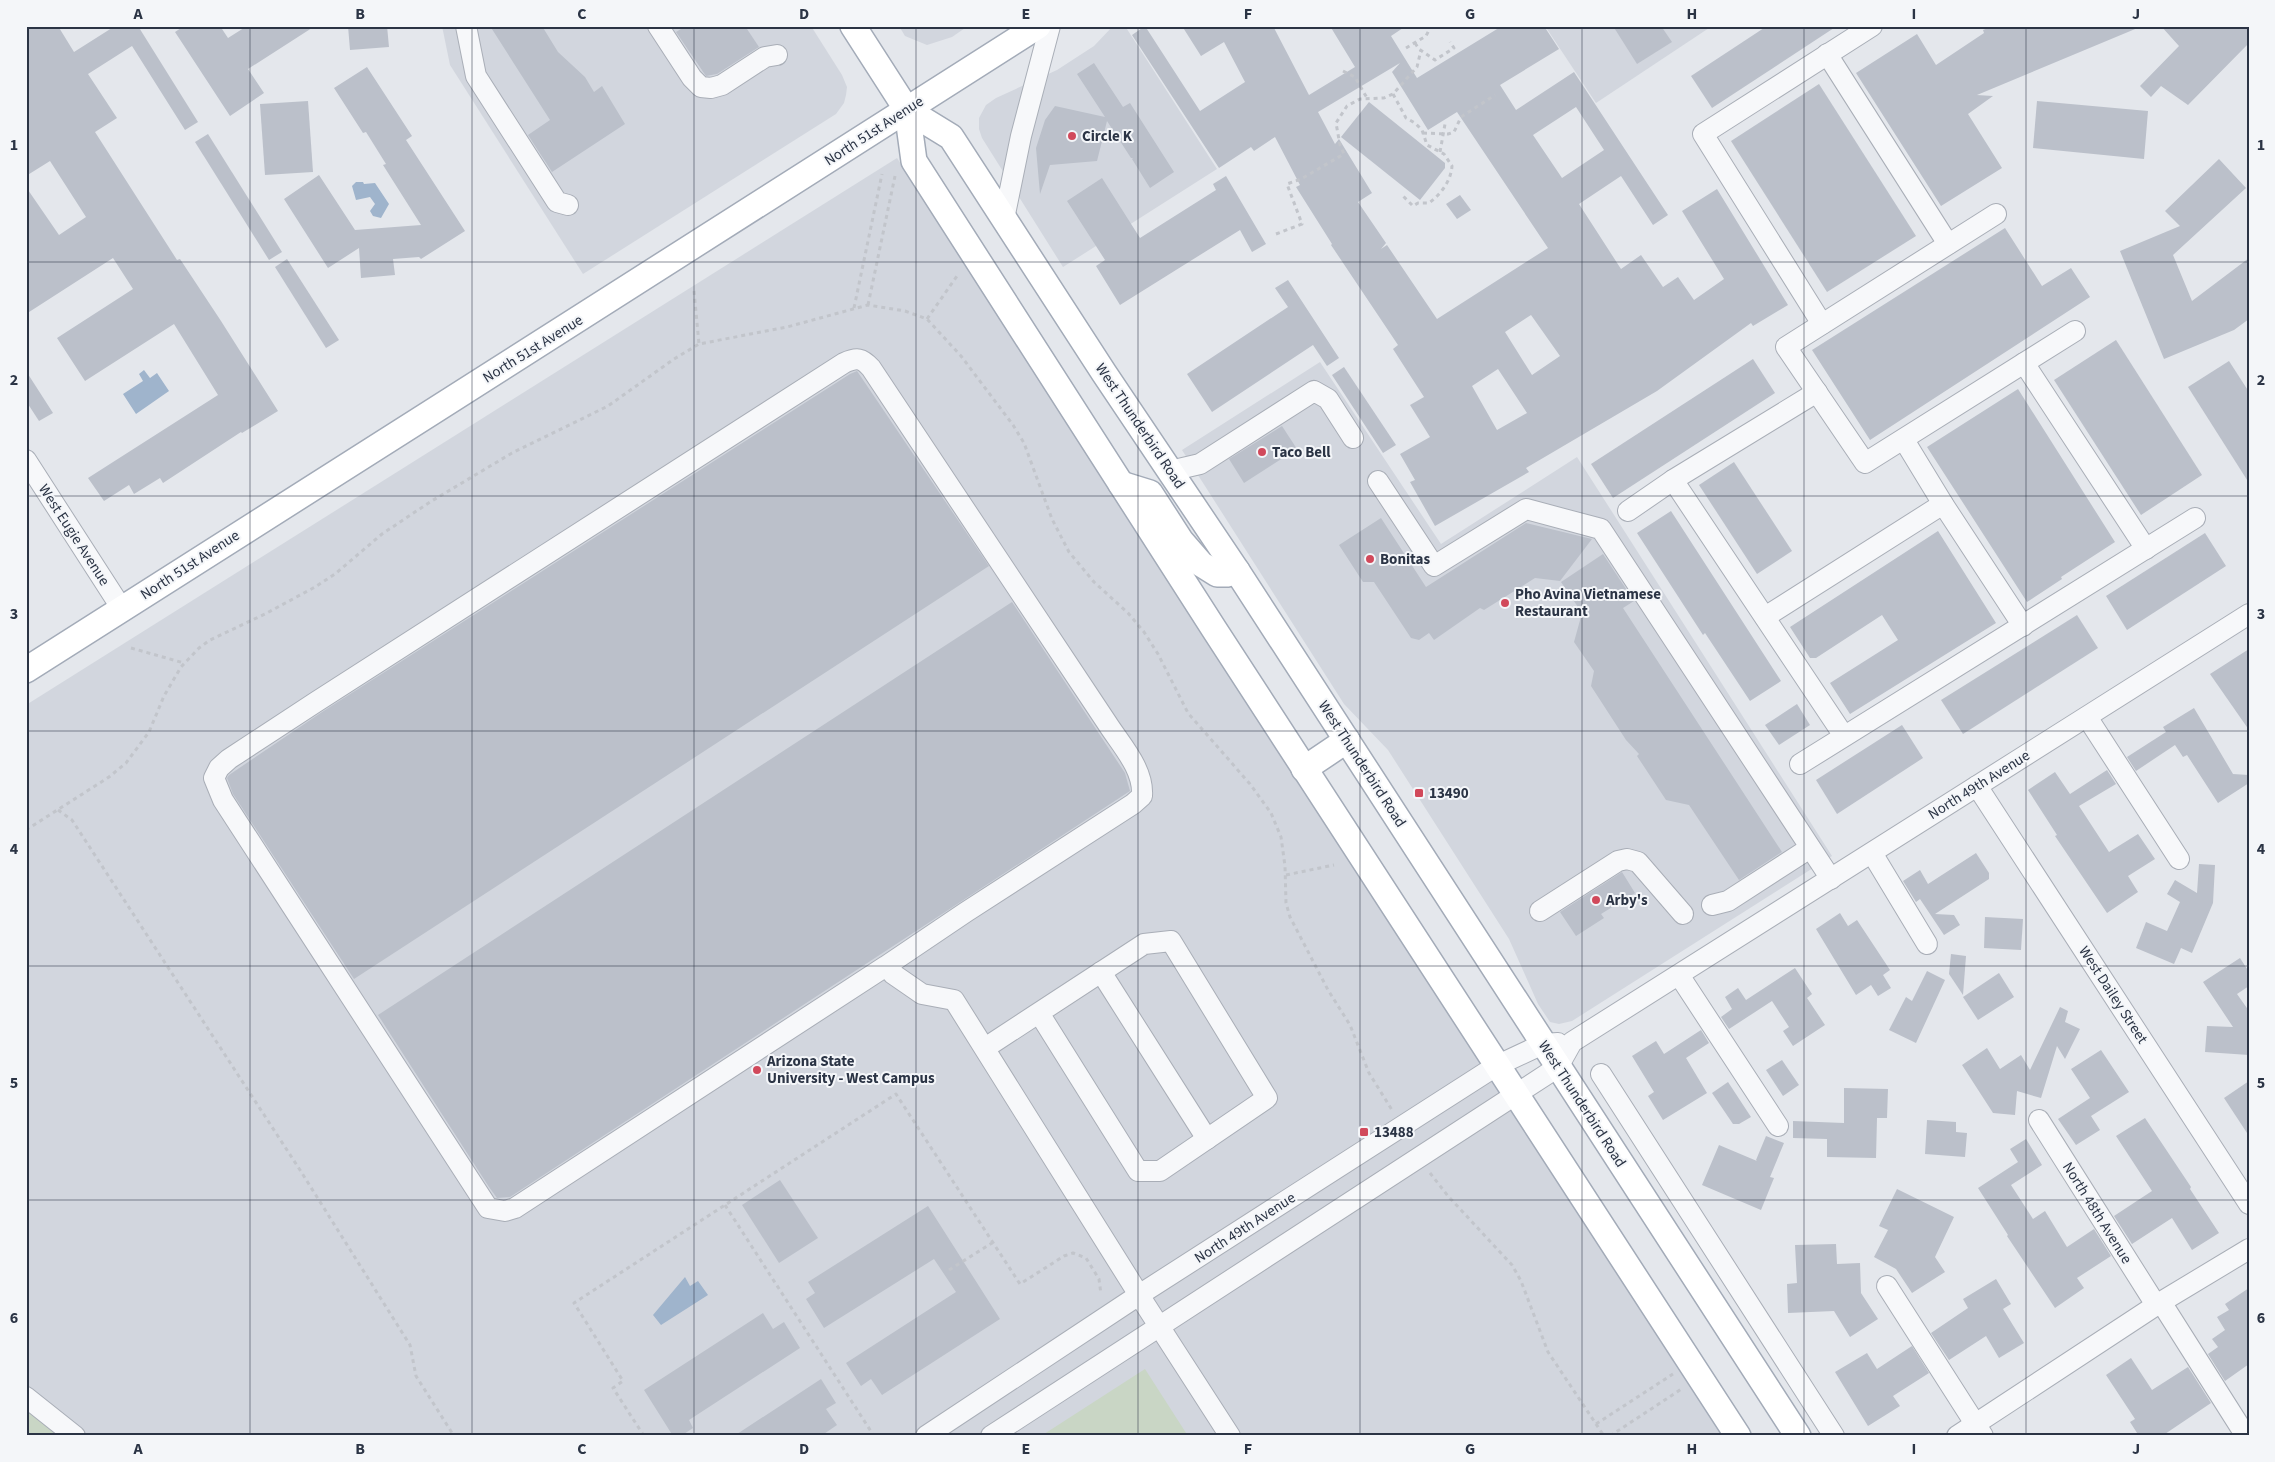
<svg xmlns="http://www.w3.org/2000/svg" width="2275" height="1462" viewBox="0 0 2275 1462" font-family="'Source Sans 3',sans-serif">
<rect width="100%" height="100%" fill="#e4e7ec"/>
<g fill="#d2d6de">
<polygon points="442,26 811,26 842,75 847,87 846,95 844,103 836,114 583,274 450,65"/>
<polygon points="899,26 968,26 952,37 927,45 905,36"/>
<polygon points="1113,26 1125,26 1217,169 1063,267 982,138 979,129 979,118 986,105 996,98 1057,70 1094,46"/>
<polygon points="1545,26 1712,26 1596,103"/>
<polygon points="897,158 1726,1436 26,1436 26,705"/>
<polygon points="1320,362 1441,544 1577,457 1832,856 1572,1021 1559,1024 1550,1022 1538,1004 1509,939 1388,750 1344,704 1182,450"/>
</g>
<g fill="#c9d6c5">
<polygon points="1145,1369 1188,1436 1041,1436"/>
<polygon points="26,1410 58,1436 26,1436"/>
</g>
<g fill="#9fb4cc">
<polygon points="356,182 363,182 364,184 375,183 389,204 381,218 373,216 370,211 375,204 370,197 356,200 352,186"/>
<polygon points="144,370 150,378 157,373 169,391 136,414 123,394 143,381 139,374"/>
<polygon points="685,1277 690,1286 698,1281 708,1295 661,1325 653,1315"/>
</g>
<g fill="#bbc0ca" fill-rule="evenodd">
<polygon points="26,26 58,26 74,52 115,26 138,26 198,122 185,130 132,46 88,74 117,118 95,132 177,260 180,259 221,321 278,411 242,433 241,432 163,483 160,478 134,494 129,485 104,501 88,478 218,395 174,324 85,381 57,338 133,289 113,258 26,314 26,187 59,235 86,217 50,161 26,176"/>
<polygon points="184,26 220,26 228,38 247,26 315,26 248,69 264,93 230,116 175,32"/>
<polygon points="348,26 387,26 389,47 350,50"/>
<polygon points="490,26 542,26 558,52 585,77 594,92 602,86 625,124 552,172 528,135 550,120"/>
<polygon points="686,26 745,26 759,47 717,74 706,76 676,32"/>
<path d="M1145,26L1200,111L1245,82L1224,42L1201,56L1182,26H1273L1309,95L1355,67L1330,26H1406L1391,36L1417,78L1502,26H1544L1559,49L1500,85L1516,110L1574,72L1668,215L1653,225L1621,176L1579,204L1621,269L1641,255L1663,287L1678,277L1694,300L1724,279L1682,211L1717,189L1788,305L1753,326L1751,323L1657,391L1526,468L1529,472L1435,526L1410,482L1415,480L1400,454L1430,437L1410,405L1424,397L1393,349L1398,345L1331,245L1332,244L1296,187L1300,185L1275,137L1254,151L1251,147L1219,168L1132,35ZM1400,63L1392,72L1428,130L1457,112L1548,248L1437,319L1387,245L1381,249L1386,243L1358,202L1372,193L1339,139L1335,144L1318,112ZM1576,107L1604,150L1562,178L1533,135ZM1531,315L1560,356L1532,375L1505,332ZM1498,369L1527,413L1497,430L1472,386Z"/>
<polygon points="1613,26 1661,26 1672,42 1637,64"/>
<polygon points="1767,26 1837,26 1712,108 1691,76"/>
<polygon points="1993,26 2140,27 1977,95 1993,96 1968,114 2002,168 1941,206 1856,73 1917,34 1936,65 1984,33 1983,30"/>
<polygon points="2161,26 2244,26 2249,31 2249,43 2188,105 2161,86 2151,97 2140,86 2179,46"/>
<polygon points="1094,63 1123,107 1130,103 1174,172 1150,188 1132,159 1133,158 1131,158 1107,121 1097,161 1050,165 1040,194 1036,148 1045,120 1055,106 1105,117 1077,74"/>
<polygon points="367,67 412,136 406,140 465,231 421,259 419,257 393,259 395,275 361,278 359,248 328,268 284,199 319,175 355,230 421,225 383,165 386,164 366,132 363,133 334,88"/>
<polygon points="1819,84 1916,236 1827,292 1731,141"/>
<polygon points="308,101 313,172 265,175 260,104"/>
<polygon points="2037,101 2148,111 2144,159 2033,148"/>
<polygon points="1369,102 1445,163 1445,168 1420,200 1341,137"/>
<polygon points="208,134 282,252 269,260 195,142"/>
<polygon points="2219,159 2246,188 2173,255 2192,301 2249,258 2249,319 2234,330 2164,359 2120,251 2180,226 2165,211"/>
<polygon points="1226,176 1266,244 1252,252 1240,230 1120,305 1096,266 1105,260 1067,201 1102,178 1140,238 1216,190 1213,184"/>
<polygon points="1460,195 1471,210 1457,219 1446,204"/>
<polygon points="2005,228 2042,286 2071,268 2090,297 1870,440 1812,350"/>
<polygon points="287,259 339,340 326,348 275,267"/>
<polygon points="1288,280 1339,358 1327,366 1313,345 1212,412 1187,374 1288,307 1275,288"/>
<polygon points="2116,340 2202,475 2141,515 2054,380"/>
<polygon points="1753,359 1775,393 1613,498 1591,464"/>
<polygon points="2229,361 2249,392 2249,483 2188,387"/>
<polygon points="1344,367 1396,445 1383,453 1332,375"/>
<polygon points="26,371 53,413 39,421 26,401"/>
<polygon points="857,371 989,566 354,979 233,794 227,778 229,775 322,712 850,374"/>
<polygon points="2018,389 2115,542 2061,577 2062,579 2027,602 1927,447"/>
<polygon points="1282,426 1297,449 1244,483 1229,459"/>
<polygon points="1734,462 1792,551 1757,574 1699,485"/>
<polygon points="1671,511 1781,681 1750,701 1705,633 1703,635 1637,533"/>
<polygon points="1381,518 1426,587 1526,523 1592,539 1560,581 1535,578 1484,610 1480,608 1434,640 1429,633 1419,640 1411,638 1374,582 1363,582 1339,545"/>
<polygon points="1938,531 1996,623 1850,714 1830,683 1898,640 1882,615 1816,658 1810,658 1790,627"/>
<polygon points="2205,533 2226,566 2127,630 2106,596"/>
<polygon points="1603,554 1634,601 1623,608 1782,852 1739,880 1689,805 1666,800 1637,756 1639,754 1626,740 1591,686 1594,671 1574,642 1582,613 1561,582"/>
<polygon points="1012,602 1125,773 1130,791 510,1197 497,1198 489,1187 378,1015"/>
<polygon points="2077,615 2098,648 1963,734 1941,700"/>
<polygon points="2249,649 2249,730 2210,674"/>
<polygon points="1797,704 1810,725 1779,745 1765,725"/>
<polygon points="2194,708 2233,774 2249,775 2249,783 2218,803 2187,755 2183,757 2175,745 2136,771 2127,757 2166,732 2163,727"/>
<polygon points="1902,725 1923,758 1837,814 1816,780"/>
<polygon points="2107,770 2116,784 2079,806 2109,852 2138,834 2155,859 2128,876 2138,892 2107,913 2055,836 2057,835 2028,790 2055,772 2070,794"/>
<polygon points="1976,853 1989,873 1989,879 1935,914 1954,915 1960,925 1944,935 1920,899 1916,902 1903,881 1920,870 1928,884"/>
<polygon points="2199,864 2215,865 2213,903 2192,953 2181,948 2174,964 2136,948 2146,922 2167,931 2180,902 2167,894 2175,880 2197,893"/>
<polygon points="1622,872 1635,893 1601,914 1604,918 1576,936 1560,912"/>
<polygon points="1840,913 1848,926 1857,920 1890,970 1883,975 1891,988 1878,996 1871,985 1856,995 1816,929"/>
<polygon points="1985,917 2023,919 2021,950 1984,948"/>
<polygon points="1951,954 1966,956 1963,995 1949,974"/>
<polygon points="2240,958 2249,972 2249,986 2237,994 2249,1011 2249,1055 2205,1052 2207,1026 2233,1027 2203,982"/>
<polygon points="1795,968 1812,994 1807,998 1825,1025 1793,1046 1783,1031 1789,1027 1772,1001 1729,1029 1721,1017 1732,1009 1725,997 1738,988 1746,1000"/>
<polygon points="1927,971 1945,980 1916,1043 1889,1030 1906,997 1912,1001"/>
<polygon points="1999,973 2014,997 1978,1020 1963,997"/>
<polygon points="2060,1007 2068,1011 2065,1022 2080,1029 2065,1059 2057,1046 2041,1098 2017,1091 2015,1115 1993,1113 1962,1065 1987,1048 2000,1069 2021,1055 2030,1070"/>
<polygon points="1701,1030 1709,1043 1686,1058 1707,1093 1663,1120 1648,1096 1654,1092 1632,1056 1656,1041 1664,1054"/>
<polygon points="2101,1050 2129,1092 2091,1116 2100,1130 2076,1145 2058,1119 2090,1098 2071,1069"/>
<polygon points="1782,1060 1799,1085 1783,1096 1766,1070"/>
<polygon points="2249,1081 2249,1136 2224,1098"/>
<polygon points="1728,1082 1751,1117 1739,1124 1733,1124 1712,1093"/>
<polygon points="1844,1088 1888,1089 1887,1118 1877,1118 1876,1158 1827,1157 1827,1139 1793,1138 1793,1121 1844,1123"/>
<polygon points="2145,1118 2191,1187 2190,1189 2219,1233 2192,1250 2172,1218 2132,1244 2114,1216 2152,1191 2116,1136"/>
<polygon points="1927,1120 1956,1122 1956,1132 1967,1133 1965,1157 1925,1154"/>
<polygon points="1766,1136 1784,1143 1770,1177 1774,1178 1761,1210 1702,1185 1719,1145 1757,1161 1756,1160"/>
<polygon points="2026,1139 2042,1165 2011,1185 2033,1219 2045,1211 2067,1247 2094,1229 2111,1256 2077,1278 2084,1288 2055,1308 2007,1236 2008,1235 1978,1188 2018,1162 2010,1149"/>
<polygon points="780,1180 818,1238 779,1263 742,1205"/>
<polygon points="1897,1189 1954,1217 1935,1257 1945,1272 1912,1293 1896,1269 1874,1257 1888,1230 1879,1226"/>
<polygon points="928,1206 1000,1319 882,1395 871,1379 861,1386 846,1363 956,1292 934,1259 824,1328 806,1299 815,1293 808,1282"/>
<polygon points="1836,1244 1837,1264 1860,1263 1861,1293 1878,1319 1850,1337 1834,1311 1788,1313 1787,1284 1797,1283 1795,1245"/>
<polygon points="1996,1279 2011,1304 2003,1309 2024,1343 1999,1358 1986,1336 1949,1360 1931,1333 1968,1308 1963,1299"/>
<polygon points="2249,1288 2249,1364 2225,1381 2208,1354 2218,1347 2212,1339 2225,1330 2217,1317 2229,1310 2225,1304"/>
<polygon points="763,1313 773,1329 784,1322 800,1348 689,1420 693,1428 681,1436 673,1436 644,1390"/>
<polygon points="1912,1346 1929,1373 1893,1396 1900,1406 1868,1426 1835,1372 1867,1353 1877,1369"/>
<polygon points="2131,1358 2152,1390 2188,1367 2211,1403 2162,1436 2139,1436 2130,1422 2135,1419 2106,1375"/>
<polygon points="821,1379 836,1403 826,1409 837,1425 821,1436 734,1436"/>
</g>
<g fill="none" stroke-linecap="round" stroke-linejoin="round">
<g stroke="#a9aeb7" stroke-width="22">
<g id="minor">
<polyline points="466,26 476,76 557,202 568,205"/>
<polyline points="658,26 692,78 701,87 711,88 722,85 765,57 777,55"/>
<polyline points="1827,54 1948,244"/>
<polyline points="1996,214 1786,347 1865,463 2075,331"/>
<polyline points="1004,219 1021,136 1050,26"/>
<polyline points="1822,324 1703,134 1872,26"/>
<polyline points="2024,363 2146,549"/>
<polyline points="1904,440 1943,504 2023,626"/>
<polyline points="26,460 122,609"/>
<polyline points="1170,471 1200,464 1314,391 1328,399 1353,438"/>
<polyline points="1673,480 1844,736"/>
<polyline points="1378,481 1434,566 1526,509 1601,529 1831,879"/>
<polyline points="1628,511 1673,480 1817,392"/>
<polyline points="1765,617 1943,504"/>
<polyline points="2087,717 2179,859"/>
<polyline points="1800,764 2195,518"/>
<polyline points="1977,786 2249,1204"/>
<polyline points="1872,853 1927,944"/>
<polyline points="1712,905 1728,901 1810,848"/>
<polyline points="1540,911 1618,861 1627,859 1638,862 1683,914"/>
<path d="M886,966L966,912L1133,804L1142,796C1144,769 1121,745 1107,723L871,368C862,358 857,357 844,363L316,702L229,759L219,768L214,778L223,800L488,1208L505,1211L515,1208L886,966L893,974L922,994L954,1000L1139,1295L1230,1436"/>
<polyline points="1101,972 1207,1139"/>
<polyline points="1679,975 1778,1126"/>
<polyline points="985,1048 1144,944 1171,941 1267,1098 1160,1171 1138,1171 1039,1013"/>
<polyline points="1601,1074 1834,1436"/>
<polyline points="2039,1120 2156,1305"/>
<polyline points="1887,1286 1983,1436"/>
<polyline points="2161,1302 2244,1433"/>
<polyline points="26,1397 75,1436"/>
<polyline points="926,1436 1139,1295 1496,1066 1543,1044 1558,1043"/>
<polyline points="991,1436 1558,1067 1572,1042 2249,614"/>
<polyline points="1957,1436 2161,1302 2249,1249"/>
</g>
</g>
<g stroke="#a3abb8" stroke-width="28">
<g id="major">
<polyline points="853,26 907,110 951,137 1104,373 1237,571 1798,1436"/>
<polyline points="907,110 914,161 1214,629 1738,1436"/>
<polyline points="1121,484 1150,493 1181,541 1201,564 1217,574 1227,574 1237,571"/>
<path d="M26,670C363,455 702,242 1038,26"/>
<polyline points="1304,769 1347,740"/>
</g>
</g>
<g stroke="#c2c5cb" stroke-width="3" stroke-dasharray="4 4" stroke-linecap="butt">
<polyline points="1415,43 1419,49 1435,60 1454,48 1450,42"/>
<polyline points="1406,48 1426,36 1431,26"/>
<polyline points="1343,71 1355,77 1367,98"/>
<path d="M1393,94L1406,118L1415,123L1422,130L1427,145L1444,154L1452,166C1451,181 1441,194 1429,203H1418L1413,206L1401,194"/>
<polyline points="1423,133 1448,134 1454,132 1461,117 1495,95"/>
<polyline points="1440,152 1445,124"/>
<polyline points="1276,234 1302,224 1287,184 1301,179 1344,154 1340,145 1336,123 1347,106 1360,99 1384,98 1393,94 1417,67 1421,50"/>
<polyline points="694,291 699,344"/>
<polyline points="868,305 895,176"/>
<polyline points="854,308 882,174"/>
<polyline points="927,319 957,276"/>
<polyline points="131,648 184,663"/>
<polyline points="58,810 72,820 300,1170 410,1345 416,1376 454,1436"/>
<polyline points="26,830 109,777 126,763 149,732 164,696 181,667 199,648 210,640 265,614 315,587 335,574 382,534 430,502 512,453 608,406 674,359 699,344 787,327 868,305 905,311 927,319 961,356 1013,425 1024,443 1052,519 1069,552 1094,582 1128,613 1144,632 1158,654 1188,713 1250,784 1271,813 1281,837 1285,866 1286,903 1290,917 1328,990 1350,1025 1369,1073 1392,1110"/>
<polyline points="1286,875 1334,865"/>
<polyline points="1430,1173 1448,1196 1512,1265 1521,1281 1548,1352 1604,1436"/>
<polyline points="725,1205 874,1436"/>
<polyline points="949,1270 992,1243"/>
<polyline points="1596,1424 1673,1374"/>
<polyline points="644,1436 613,1388 623,1381 574,1303 896,1094 1020,1284 1064,1256 1073,1253 1086,1258 1099,1279 1101,1294"/>
<polyline points="1610,1436 1683,1388"/>
</g>
<use href="#minor" stroke="#f7f8fa" stroke-width="20"/>
<use href="#major" stroke="#fff" stroke-width="25"/>
</g>
<path fill="none" stroke="#2b3445" stroke-width="1" stroke-opacity="0.55" d="M250,26V1436M472,26V1436M694,26V1436M916,26V1436M1138,26V1436M1360,26V1436M1582,26V1436M1804,26V1436M2026,26V1436M26,262H2249M26,496H2249M26,731H2249M26,966H2249M26,1200H2249"/>
<g fill="#d1495b" stroke="#f4f6f9" stroke-width="2">
<circle cx="1072" cy="136" r="5"/>
<circle cx="1262" cy="452" r="5"/>
<circle cx="1370" cy="559" r="5"/>
<circle cx="1505" cy="603" r="5"/>
<rect x="1414" y="788" width="10" height="10" rx="2.5"/>
<circle cx="1596" cy="900" r="5"/>
<circle cx="757" cy="1070" r="5"/>
<rect x="1359" y="1127" width="10" height="10" rx="2.5"/>
</g>
<g text-anchor="middle" dominant-baseline="central" stroke-width="4" stroke-linejoin="round" paint-order="stroke">
<g font-size="15" fill="#2b3445" stroke="#f4f6f9">
<text transform="translate(874 131) rotate(-33)">North 51st Avenue</text>
<text transform="translate(533 349) rotate(-32)">North 51st Avenue</text>
<text transform="translate(1140 426) rotate(56)">West Thunderbird Road</text>
<text transform="translate(74 535) rotate(57)">West Eugie Avenue</text>
<text transform="translate(190 565) rotate(-33)">North 51st Avenue</text>
<text transform="translate(1362 764) rotate(57)">West Thunderbird Road</text>
<text transform="translate(1979 785) rotate(-32)">North 49th Avenue</text>
<text transform="translate(2113 995) rotate(57)">West Dailey Street</text>
<text transform="translate(1582 1104) rotate(57)">West Thunderbird Road</text>
<text transform="translate(2097 1213) rotate(58)">North 48th Avenue</text>
<text transform="translate(1245 1228) rotate(-33)">North 49th Avenue</text>
</g>
<g font-size="15" font-weight="bold" fill="#2b3445" stroke="#f4f6f9" text-anchor="start">
<text x="1082" y="136">Circle K</text>
<text x="1272" y="452">Taco Bell</text>
<text x="1380" y="559">Bonitas</text>
<text x="1515" y="594">Pho Avina Vietnamese<tspan x="1515" dy="17">Restaurant</tspan></text>
<text x="1429" y="793">13490</text>
<text x="1606" y="900">Arby's</text>
<text x="767" y="1061">Arizona State<tspan x="767" dy="17">University - West Campus</tspan></text>
<text x="1374" y="1132">13488</text>
</g>
</g>
<rect width="2275" height="1462" fill="none" stroke="#f4f6f9" stroke-width="55"/>
<rect x="28" y="28" width="2220" height="1406" fill="none" stroke="#2b3445" stroke-width="2"/>
<g font-size="16" text-anchor="middle" font-weight="bold" fill="#2b3445">
<text x="138" y="19">A</text>
<text x="360" y="19">B</text>
<text x="582" y="19">C</text>
<text x="804" y="19">D</text>
<text x="1026" y="19">E</text>
<text x="1248" y="19">F</text>
<text x="1470" y="19">G</text>
<text x="1692" y="19">H</text>
<text x="1914" y="19">I</text>
<text x="2136" y="19">J</text>
<text x="14" y="150">1</text>
<text x="2261" y="150">1</text>
<text x="14" y="385">2</text>
<text x="2261" y="385">2</text>
<text x="14" y="619">3</text>
<text x="2261" y="619">3</text>
<text x="14" y="854">4</text>
<text x="2261" y="854">4</text>
<text x="14" y="1088">5</text>
<text x="2261" y="1088">5</text>
<text x="14" y="1323">6</text>
<text x="2261" y="1323">6</text>
<text x="138" y="1454">A</text>
<text x="360" y="1454">B</text>
<text x="582" y="1454">C</text>
<text x="804" y="1454">D</text>
<text x="1026" y="1454">E</text>
<text x="1248" y="1454">F</text>
<text x="1470" y="1454">G</text>
<text x="1692" y="1454">H</text>
<text x="1914" y="1454">I</text>
<text x="2136" y="1454">J</text>
</g>
</svg>
